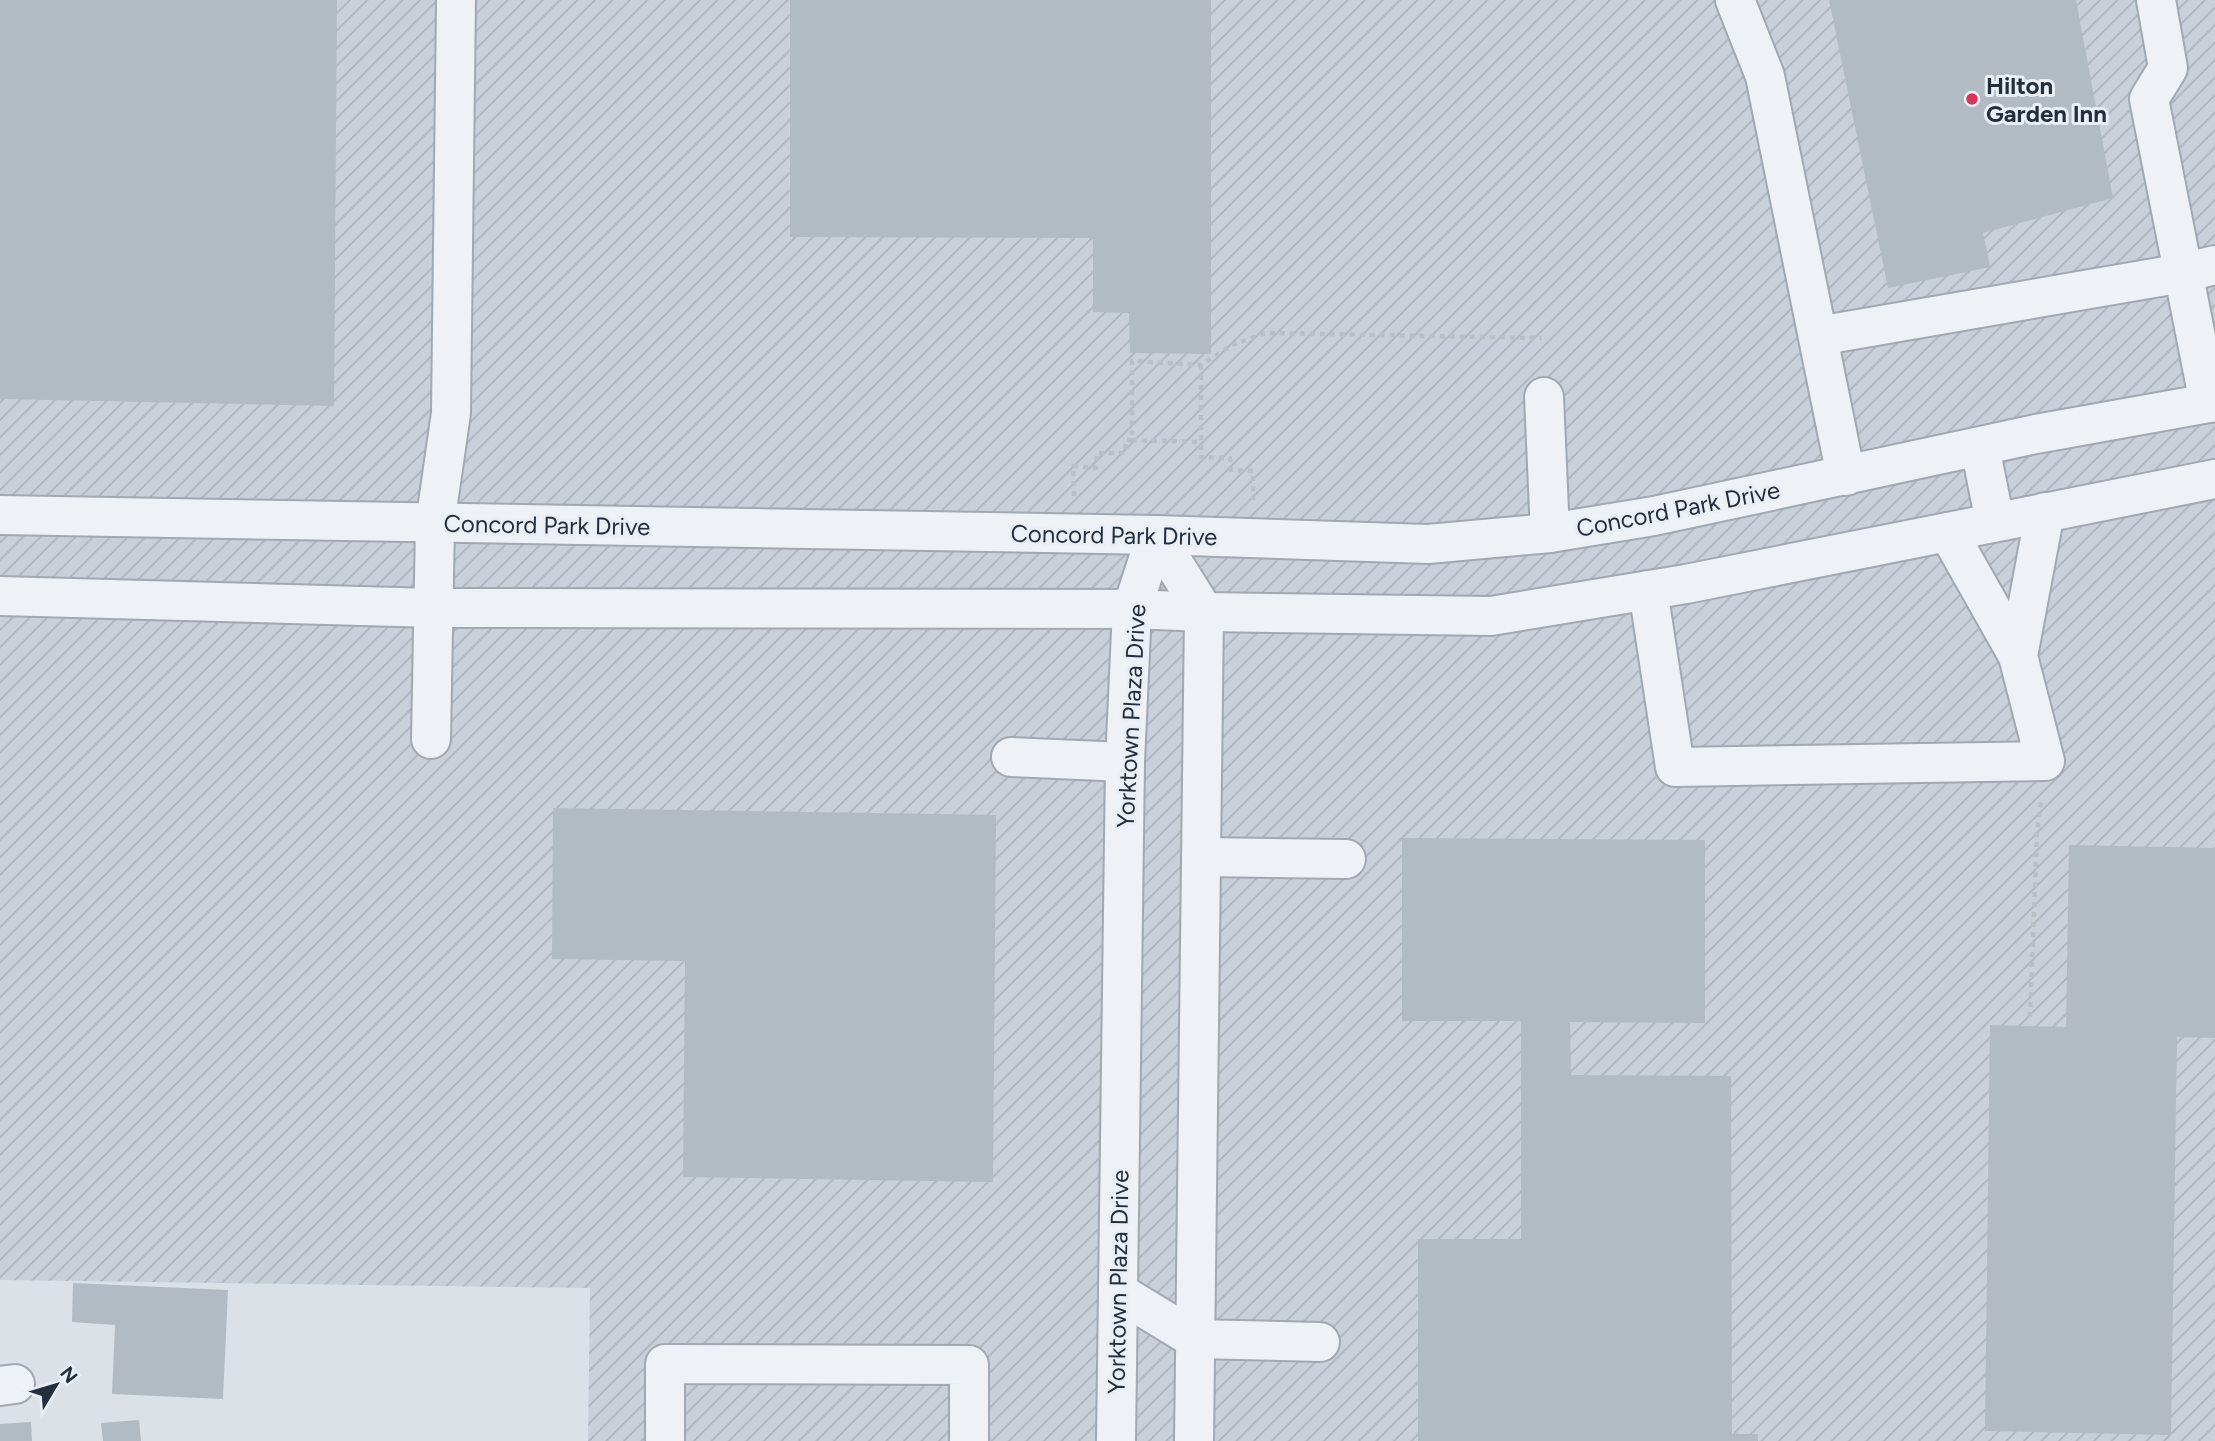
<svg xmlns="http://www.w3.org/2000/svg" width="2215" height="1441" viewBox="0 0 2215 1441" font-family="Figtree,sans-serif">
<defs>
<pattern id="industrial-furrows" width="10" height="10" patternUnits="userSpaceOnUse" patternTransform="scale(1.75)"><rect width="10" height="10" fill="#c9d0d9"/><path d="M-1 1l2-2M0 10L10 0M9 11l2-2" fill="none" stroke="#acb3bb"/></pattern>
</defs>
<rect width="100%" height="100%" fill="#dbe1e7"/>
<polygon fill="url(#industrial-furrows)" points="0,0 2215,0 2215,1441 588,1441 590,1288 0,1280"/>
<g fill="#b2bac4">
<polygon points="0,0 337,0 334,406 0,399"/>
<polygon points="790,0 1211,0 1211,354 1130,353 1129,313 1093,312 1093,238 790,237"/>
<polygon points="1829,0 2076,0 2113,198 1983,233 1990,267 1888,288"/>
<polygon points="553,808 996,815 993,1182 683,1177 685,961 552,959"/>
<polygon points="1402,838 1705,840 1705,1023 1570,1022 1571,1075 1731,1076 1732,1434 1758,1434 1758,1441 1418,1441 1418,1239 1521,1239 1521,1021 1402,1021"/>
<polygon points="2069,845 2215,848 2215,1038 2177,1037 2171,1435 1985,1431 1990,1025 2066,1027"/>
<polygon points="73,1283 228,1290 223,1399 112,1394 115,1325 72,1322"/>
<polygon points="139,1420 141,1441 103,1441 101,1423"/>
<polygon points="31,1422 32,1441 0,1441 0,1424"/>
</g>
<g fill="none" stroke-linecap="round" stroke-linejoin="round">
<g stroke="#a0a8b1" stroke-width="42">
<g id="minor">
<polyline points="1735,0 1765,76 1846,476"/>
<polyline points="2156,0 2168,68 2149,99 2209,403"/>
<polyline points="1818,336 2183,273 2215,265"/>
<polyline points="1544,397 1550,533"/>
<polyline points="1980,447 1995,522"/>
<polyline points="0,515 1156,535 1428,544 1550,533 1654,516 2036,434 2215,402"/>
<polyline points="1948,532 2018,656"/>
<polyline points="1156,535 1204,612 1194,1441"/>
<polyline points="1648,590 1675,767 2045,761 2018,656 2045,512"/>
<polyline points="0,596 433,608 1132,609 1204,612 1491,616 1686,584 2215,479"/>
<polyline points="431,739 435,524 451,413 456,0"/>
<polyline points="1011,757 1125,762"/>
<polyline points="1201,857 1346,859"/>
<polyline points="1118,1292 1195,1339 1320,1342"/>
<polyline points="0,1386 15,1384"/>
<polyline points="665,1441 665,1364 969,1365 969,1441"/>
<polyline points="1116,1441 1125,762 1132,609 1156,535"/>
</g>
</g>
<g stroke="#b9bfc5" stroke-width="4.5" stroke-dasharray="5 5" stroke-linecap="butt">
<polyline points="1201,365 1201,457 1230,458 1231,470 1253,471 1253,500"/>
<polyline points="1132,440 1201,442"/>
<polyline points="1074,496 1073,466 1096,468 1097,453 1125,453 1126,440 1132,440 1132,361 1201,365 1232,345 1266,333 1542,338"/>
<polyline points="2030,1017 2037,832 2041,800"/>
</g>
<use href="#minor" stroke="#eef1f5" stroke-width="38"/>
</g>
<circle fill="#d6355a" stroke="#eaeff5" stroke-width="2.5" cx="1972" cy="99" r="7"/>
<g text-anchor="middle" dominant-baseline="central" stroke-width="6" stroke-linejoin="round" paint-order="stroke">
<g font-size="24" font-weight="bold" fill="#242f3e" stroke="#eaeff5" text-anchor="start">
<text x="1986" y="85">Hilton<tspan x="1986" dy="28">Garden Inn</tspan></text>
</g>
<g font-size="24" fill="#242f3e" stroke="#eaeff5">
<text transform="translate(1678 509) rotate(-11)">Concord Park Drive</text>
<text transform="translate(547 525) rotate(1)">Concord Park Drive</text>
<text transform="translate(1114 535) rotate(1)">Concord Park Drive</text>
<text transform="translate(1131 716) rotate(-87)">Yorktown Plaza Drive</text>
<text transform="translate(1118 1282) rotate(-89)">Yorktown Plaza Drive</text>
</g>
</g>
<g transform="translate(56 1385) rotate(52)" stroke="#eaeff5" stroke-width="5" paint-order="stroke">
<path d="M0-5L12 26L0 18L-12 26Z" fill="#242f3e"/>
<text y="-10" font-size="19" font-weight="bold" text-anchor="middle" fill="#242f3e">N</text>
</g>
</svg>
